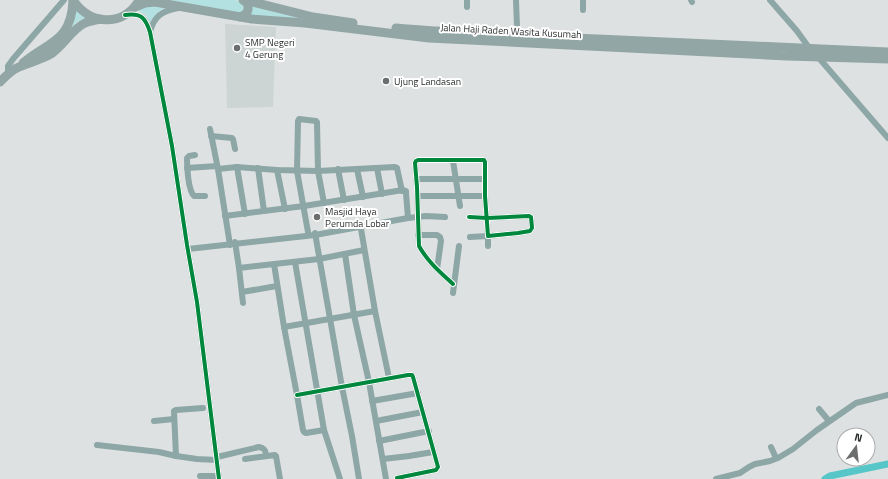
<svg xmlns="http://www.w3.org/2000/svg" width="888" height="479" viewBox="0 0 888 479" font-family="'Titillium Web',sans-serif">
<rect width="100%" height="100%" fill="#dee1e1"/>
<polygon fill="#ccd4d4" points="225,24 276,27 273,107 227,108"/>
<g fill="#b3e1e1">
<polygon points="169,0 233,0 245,2 248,6 242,14"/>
<polygon points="251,5 310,20 248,17"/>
<path d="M169,6C159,11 155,13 150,23L146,15L137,10L141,7Z"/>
<polygon points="76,8 87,17 77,22 55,46 57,42"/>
</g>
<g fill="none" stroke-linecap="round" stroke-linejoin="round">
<polyline stroke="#56c6c8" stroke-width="7" points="825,479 830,476 888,464"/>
<g stroke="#8da6a6" stroke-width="6">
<polyline points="516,0 517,27"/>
<polyline points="583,0 583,10"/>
<polyline points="691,0 692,2"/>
<polyline points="770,0 797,31 810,49"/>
<polyline points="467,7 467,0"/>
<path d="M126,15C142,13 146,18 150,32L172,146L187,245L197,302L219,479"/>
<path d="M150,32C154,16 162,11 178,8"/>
<polyline points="818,57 888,138"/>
<polyline points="8,73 8,66 13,59 64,0"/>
<polyline points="210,129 218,169 230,245"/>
<polyline points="211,136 232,138 233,139 235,149"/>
<path d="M195,155L189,156L187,158C187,167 188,190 194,196H205"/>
<polyline points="453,161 460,206"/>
<polyline points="237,167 245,214"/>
<polyline points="187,168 217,166"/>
<polyline points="258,168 264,211"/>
<polyline points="377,168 382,194"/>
<polyline points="218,169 237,167 277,170 318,171 395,167 397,168 402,191"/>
<polyline points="338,169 344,200"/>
<polyline points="357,169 363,197"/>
<polyline points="277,170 285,209"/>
<polyline points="416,179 485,179"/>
<polyline points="417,196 485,196"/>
<polyline points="225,216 304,206 403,190 406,191 406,193 408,218"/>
<polyline points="360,223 375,311 389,378"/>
<polyline points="308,232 297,171 298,121 299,119 316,121 317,122 318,171 324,203"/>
<polyline points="315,233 342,387 352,436 359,479"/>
<polyline points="418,235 437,235 440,237 441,241 437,269"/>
<polyline points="470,237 488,236 488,246"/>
<polyline points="235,242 239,268 243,303"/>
<polyline points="188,249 315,235 408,218 426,216 445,217"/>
<polyline points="345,254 354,315 369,382 386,479"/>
<polyline points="295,262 324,430 340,479"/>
<polyline points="274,264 284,327 297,395 303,430 304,432 306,433 324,430"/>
<polyline points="239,268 319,259 364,250"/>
<path d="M453,284C441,273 427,261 419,246L417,187L415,163L416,161L418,160H484L485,162V196L488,236L518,233L530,231L532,228L531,217L529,216L487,218L469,217"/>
<polyline points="242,292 277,286"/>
<polyline points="453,293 459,246"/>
<polyline points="284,327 375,311"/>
<polyline points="297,395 408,375 412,375 413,377 438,467 436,470 397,478"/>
<polyline points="372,401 418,393"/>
<polyline points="819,409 829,421"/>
<polyline points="154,421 174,419"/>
<polyline points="376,421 423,412"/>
<polyline points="379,441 429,431"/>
<polyline points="97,445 159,452 176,456 197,459 217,460"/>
<polyline points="771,447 776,458"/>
<polyline points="176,456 174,411 176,410 203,408"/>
<path d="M217,457L259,447C265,448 266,451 266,456"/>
<polyline points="245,459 275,455 276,456 280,479"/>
<polyline points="383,459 409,456 433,452"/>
<polyline points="200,476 219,476"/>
<polyline points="716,479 740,473 749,467 755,464 770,461 778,458 793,449 817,430 856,403 888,395"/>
</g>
<g stroke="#93a6a6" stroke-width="9">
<path d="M73,0C89,24 121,28 138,2"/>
<polyline points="245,0 313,17 353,23"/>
<polyline points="135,7 145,3 155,2 252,19 305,23 429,38 787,56 888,59"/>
<polyline points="240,17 246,14 248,10 248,4 243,0"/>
<path d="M396,28C463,34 531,36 598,39C695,43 791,48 888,52"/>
<path d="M23,63C49,41 71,42 73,1"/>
<path d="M0,82C6,76 11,70 19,67C30,62 41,60 51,54C64,45 72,29 85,23C90,21 95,20 100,19"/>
</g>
<g stroke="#fff" stroke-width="6">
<g id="cycleway">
<path d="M125,15C141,13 145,17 150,32L172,146L187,245L197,302L219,479"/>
<path d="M453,284C441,273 427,261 419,246L417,187L415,163L416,161L418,160H484L485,162V196L488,236L518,233L530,231L532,228L531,217L529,216L487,218L469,217"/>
<polyline points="297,395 408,375 412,375 413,377 438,467 436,470 397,478"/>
</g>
</g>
<use href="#cycleway" stroke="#00873e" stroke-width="4"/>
</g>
<g fill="#6c6e6e" stroke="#fff" stroke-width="1.5">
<circle cx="237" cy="48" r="4"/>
<circle cx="386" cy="81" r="4"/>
<circle cx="317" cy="217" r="4"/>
</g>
<g text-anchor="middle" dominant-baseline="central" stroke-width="4" stroke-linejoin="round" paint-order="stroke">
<g font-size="10" fill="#2e3030" stroke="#fff">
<text transform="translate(511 31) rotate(3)">Jalan Haji Raden Wasita Kusumah</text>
</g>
<g font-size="10" fill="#2e3030" stroke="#fff" text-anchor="start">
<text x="245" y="42">SMP Negeri<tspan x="245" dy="12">4 Gerung</tspan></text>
<text x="394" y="81">Ujung Landasan</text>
<text x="325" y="211">Masjid Haya<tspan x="325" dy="12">Perumda Lobar</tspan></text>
</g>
</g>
<g transform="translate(856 447) rotate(15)"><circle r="19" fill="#ffffff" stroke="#abacac"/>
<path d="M0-3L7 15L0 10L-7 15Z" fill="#6c6e6e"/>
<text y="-6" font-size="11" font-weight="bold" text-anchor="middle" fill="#2e3030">N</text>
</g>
</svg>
